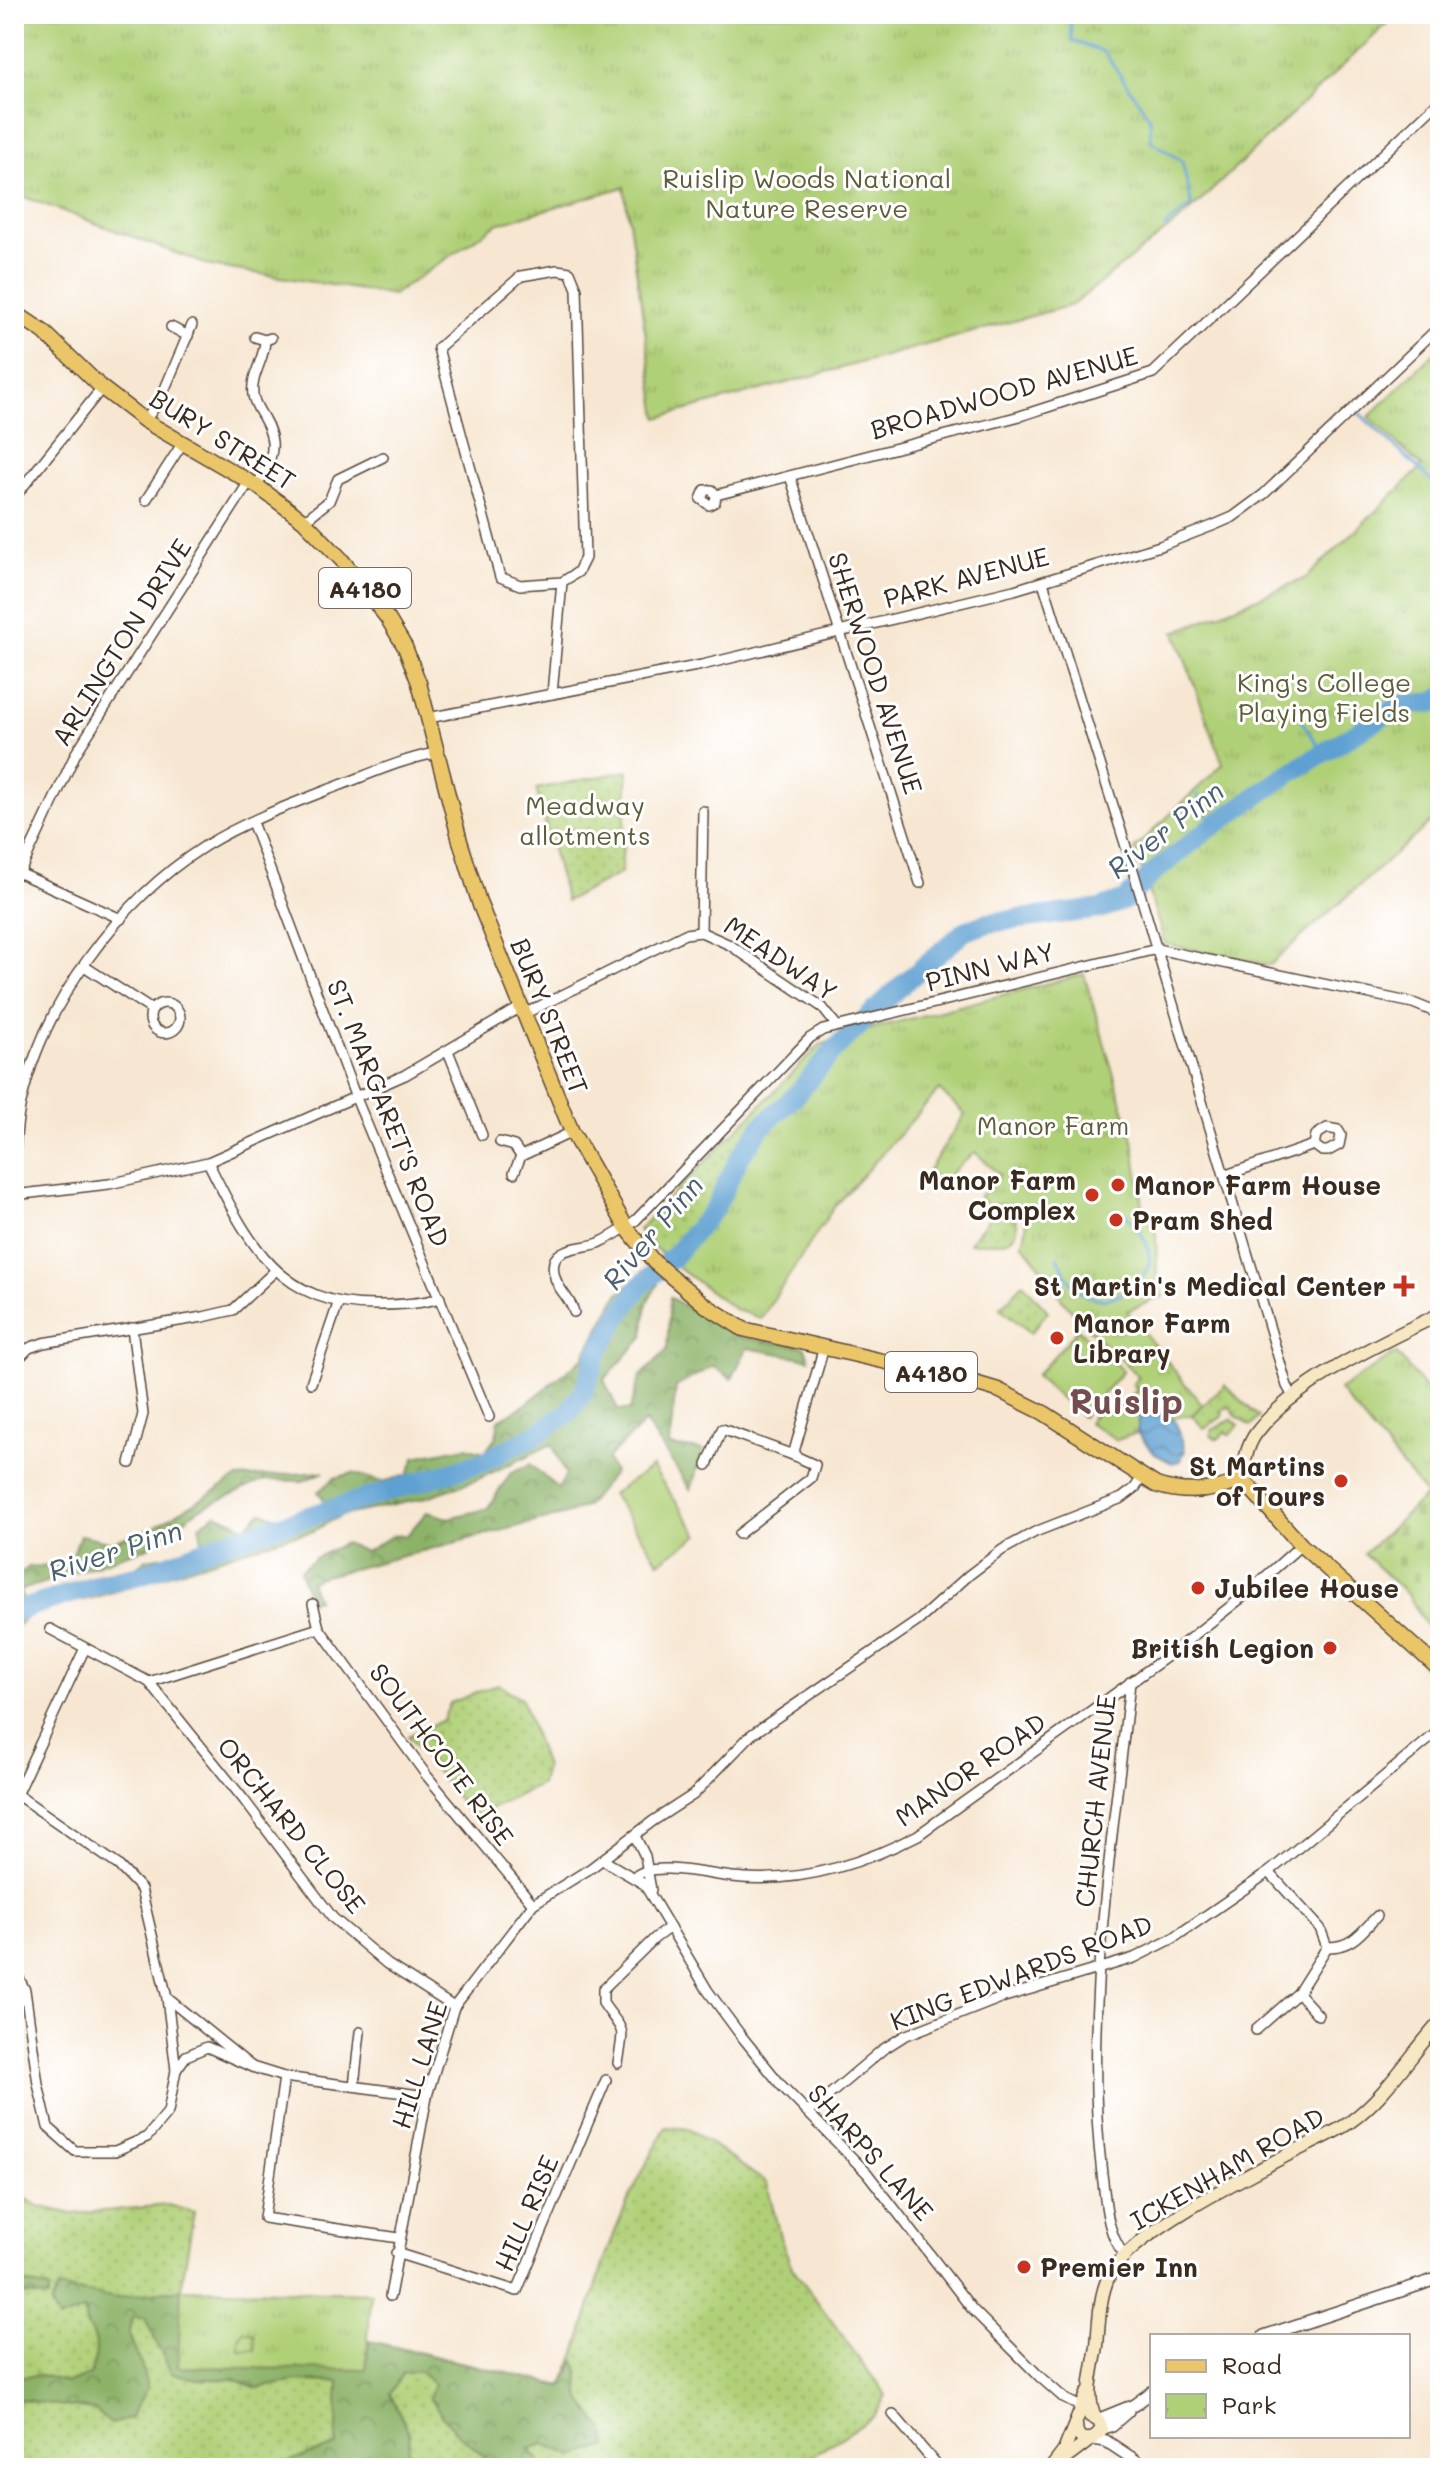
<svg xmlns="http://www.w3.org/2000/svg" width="1454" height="2482" viewBox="0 0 1454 2482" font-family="Mali,sans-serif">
<defs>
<pattern id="grass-dots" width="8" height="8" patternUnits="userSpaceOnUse" patternTransform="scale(2)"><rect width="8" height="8" fill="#b0d077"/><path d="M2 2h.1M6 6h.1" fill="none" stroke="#98b366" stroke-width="1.8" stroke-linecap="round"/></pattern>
<pattern id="forest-crowns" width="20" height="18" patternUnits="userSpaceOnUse" patternTransform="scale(2)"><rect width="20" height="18" fill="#8cb268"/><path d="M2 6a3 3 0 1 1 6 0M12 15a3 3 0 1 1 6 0" fill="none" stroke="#749155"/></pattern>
<pattern id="cemetery-stones" width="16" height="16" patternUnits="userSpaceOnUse" patternTransform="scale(2)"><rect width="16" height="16" fill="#b0d077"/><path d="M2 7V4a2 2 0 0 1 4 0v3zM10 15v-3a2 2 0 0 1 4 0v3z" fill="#98b366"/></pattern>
<pattern id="park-tufts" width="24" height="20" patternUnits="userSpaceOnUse" patternTransform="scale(2)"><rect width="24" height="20" fill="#b0d077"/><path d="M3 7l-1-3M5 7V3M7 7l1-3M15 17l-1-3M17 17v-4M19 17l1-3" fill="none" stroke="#98b366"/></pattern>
<pattern id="water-waves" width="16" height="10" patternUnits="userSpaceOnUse" patternTransform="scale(2)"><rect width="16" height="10" fill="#5fa0d2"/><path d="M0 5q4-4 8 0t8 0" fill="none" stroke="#5083aa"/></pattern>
</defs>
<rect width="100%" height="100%" fill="#fff"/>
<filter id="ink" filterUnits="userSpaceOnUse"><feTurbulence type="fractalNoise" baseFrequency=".0125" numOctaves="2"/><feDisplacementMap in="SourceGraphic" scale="16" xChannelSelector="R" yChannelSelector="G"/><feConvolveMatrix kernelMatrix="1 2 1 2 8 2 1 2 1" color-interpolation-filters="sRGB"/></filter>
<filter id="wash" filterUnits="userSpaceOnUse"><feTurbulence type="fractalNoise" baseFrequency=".006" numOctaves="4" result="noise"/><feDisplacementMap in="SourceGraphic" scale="32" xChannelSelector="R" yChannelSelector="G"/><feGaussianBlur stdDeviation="1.8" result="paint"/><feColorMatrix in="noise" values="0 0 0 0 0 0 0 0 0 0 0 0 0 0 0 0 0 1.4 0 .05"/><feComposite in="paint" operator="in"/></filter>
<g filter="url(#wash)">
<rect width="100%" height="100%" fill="#f7e7d2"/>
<g fill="url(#grass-dots)" stroke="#767d4a" stroke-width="2">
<polygon points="628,771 621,873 566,901 536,789"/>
<polygon points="840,1038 793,1092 758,1124 737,1154 712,1205 666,1259 638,1230 820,1045"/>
<path d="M1002,1212C1009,1214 1015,1215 1017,1223C1021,1248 983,1242 969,1243L991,1216Z"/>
<polygon points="1023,1283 1048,1311 1031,1333 1000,1308"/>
<polygon points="1225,1385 1259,1417 1251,1426 1235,1415 1231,1407 1226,1408 1222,1411 1223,1416 1204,1429 1192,1415"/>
<polygon points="1232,1419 1239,1425 1230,1435 1226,1431 1218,1439 1211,1436 1211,1431"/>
<polygon points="498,1684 522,1699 545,1767 541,1784 473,1818 408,1736 443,1720 450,1703"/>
<path d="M666,2127L689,2129L767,2183L780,2237L792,2267L886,2395L874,2417L793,2468H14V2191L38,2206L72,2214L168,2205L194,2212L181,2289L179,2367L366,2370L369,2341L562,2386C581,2346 590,2304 604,2262C620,2214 642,2171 666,2127Z"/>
</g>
<g fill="url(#forest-crowns)" stroke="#646e43" stroke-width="2">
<polygon points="647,1268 658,1284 647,1303 643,1337 604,1380 618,1410 630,1410 640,1377 667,1350 670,1297 689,1309 703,1313 738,1337 805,1347 809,1359 747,1348 732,1379 713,1366 676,1387 669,1446 703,1450 691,1490 645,1422 607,1459 614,1472 587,1506 566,1514 317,1578 310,1582 317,1599 310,1601 300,1570 315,1558 345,1543 365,1552 392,1536 407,1535 427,1512 448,1518 487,1509 510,1474 530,1464 558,1489 566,1475 552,1444 474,1481 418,1500 340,1516 311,1532 289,1536 97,1597 55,1606 29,1615 14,1629 14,1579 29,1567 69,1565 80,1535 112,1542 152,1528 237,1478 324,1472 303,1481 265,1480 199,1509 148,1547 19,1591 24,1600 100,1574 136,1567 147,1559 176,1554 203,1544 199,1525 216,1514 245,1527 262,1512 281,1518 326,1502 318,1492 335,1478 353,1473 382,1482 408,1475 415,1457 466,1447 484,1452 496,1438 499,1420 525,1405 583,1358 618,1294"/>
<polygon points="14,2281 49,2289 48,2298 14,2293"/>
<path d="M58,2288L118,2298L181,2289L179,2367L366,2370L369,2341L562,2386L575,2361C582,2373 577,2381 580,2394C584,2412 605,2421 608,2446L574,2456L544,2444L529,2449L546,2468H497L453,2429L429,2398L434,2384L418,2371L402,2374L390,2394L410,2434L407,2456L410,2468H278L293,2460L336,2446L339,2382L297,2381L257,2388L233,2379H198L171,2373L145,2318H133L129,2335L142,2367L147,2387L130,2419L111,2424L94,2410L14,2399V2378L42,2375L67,2383L90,2375C95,2359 102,2340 87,2328L84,2310L58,2320L51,2305Z"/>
</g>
<polygon fill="url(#cemetery-stones)" stroke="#767d4a" stroke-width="2" points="1426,1495 1440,1512 1440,1638 1425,1624 1409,1596 1364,1554"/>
<g fill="url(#park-tufts)" stroke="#767d4a" stroke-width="2">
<polygon points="14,14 1397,14 1186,215 1072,305 658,418 624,187 497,224 393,295 211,266 14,193"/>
<polygon points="1440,347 1440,814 1270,965 1165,944 1135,848 1223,764 1175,632 1306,578 1422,467 1369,417"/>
<path d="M1084,974L1133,1140L1144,1213L1156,1233L1157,1284L1164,1296L1127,1311L1202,1405L1192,1415L1172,1418L1163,1408L1140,1413L1137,1433L1117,1440L1088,1422L1103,1405L1112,1413L1137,1390L1133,1384L1139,1377C1113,1352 1085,1328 1063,1300C1048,1282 1039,1259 1022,1244C1034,1215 1017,1198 988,1206L979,1197L1000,1175L975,1152L941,1182L928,1171L965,1114L939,1090L834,1207L761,1318L736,1310L669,1261L715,1208L740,1157L761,1127L796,1095L843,1041L859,1032Z"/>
<polygon points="1396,1353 1440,1406 1440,1512 1339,1390"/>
<polygon points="181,2289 371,2293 366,2370 178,2367"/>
</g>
<g fill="#b0d077" stroke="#767d4a" stroke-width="2">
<polygon points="1078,1329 1123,1371 1082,1417 1036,1376"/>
<polygon points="652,1467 699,1535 659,1562 612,1494"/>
<polygon points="244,2331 254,2334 255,2350 239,2350 239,2338"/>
</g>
<path fill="url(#water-waves)" stroke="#4d6578" stroke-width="2" d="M1153,1405C1175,1409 1180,1433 1185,1451L1180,1461L1172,1463L1155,1454L1137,1433L1140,1413Z"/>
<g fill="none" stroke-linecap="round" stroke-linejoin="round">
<g stroke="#5fa0d2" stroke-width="3">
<polyline points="1048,14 1071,25 1072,41 1104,52 1150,118 1151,141 1182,161 1192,206 1165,226 1167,228"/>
<polyline points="1358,412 1440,489"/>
<polyline points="1297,714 1323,753"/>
<polyline points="1198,795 1213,826"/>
<path d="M1058,1257C1064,1270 1070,1285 1082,1293C1108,1310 1154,1285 1149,1253C1146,1236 1133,1223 1122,1211"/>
</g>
<polyline stroke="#5fa0d2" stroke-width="20" points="14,1612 103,1583 141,1575 219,1544 483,1462 533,1436 568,1413 584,1391 597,1354 617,1319 639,1287 672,1258 715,1208 740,1157 761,1127 796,1095 835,1049 903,984 965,931 988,923 1100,909 1125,900 1158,869 1206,831 1287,775 1401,705 1437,702 1440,697"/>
</g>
</g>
<g filter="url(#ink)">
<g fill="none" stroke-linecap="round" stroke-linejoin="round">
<g stroke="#574639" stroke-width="12">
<g id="minor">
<polyline points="171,327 188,336"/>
<polyline points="255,337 265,340 271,338"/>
<polyline points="145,421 161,398 192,325"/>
<polyline points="790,476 920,883"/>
<path d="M257,486C271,459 280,446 263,417C259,410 254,403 253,395C250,376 265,359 265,340"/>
<polyline points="716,495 715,502 709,505 701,499 705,490 712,490 716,495 1020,416 1153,373 1440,100"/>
<polyline points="14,498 102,388"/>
<polyline points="146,500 182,444"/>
<polyline points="304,521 329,501 338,479 383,457"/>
<polyline points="1043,582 1127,850 1287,1386 1294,1398"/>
<polyline points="552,694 562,582 578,572 585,558 577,289 570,272 557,270 521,276 438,348 500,577 520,585 562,582"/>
<polyline points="428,718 702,665 1014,590 1160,546 1212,526 1233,517 1264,494 1440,326"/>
<polyline points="252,822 356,1098 489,1417"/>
<polyline points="17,872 121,919"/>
<polyline points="19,874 76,753 249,482"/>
<polyline points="701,932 703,811"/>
<polyline points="84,966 152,1010"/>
<circle cx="165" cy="1018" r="15"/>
<polyline points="524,1014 685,934 701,932 730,945 822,1007 837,1026"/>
<polyline points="448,1051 482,1135"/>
<polyline points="500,1142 514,1146 521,1156 514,1173"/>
<polyline points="521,1156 572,1132"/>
<path d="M208,1162C248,1242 278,1307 379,1305C400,1305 420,1304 440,1298"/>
<polyline points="1226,1175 1314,1145 1316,1135 1327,1128 1338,1130 1341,1135 1339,1145 1328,1151 1322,1151 1314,1145"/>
<polyline points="14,1195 109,1184 208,1162 405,1075 521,1007"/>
<path d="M15,1195C14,1165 14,1133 21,1103C43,1004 118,901 205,846C245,821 294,803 338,786C370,774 403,759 436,753"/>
<path d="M574,1312C570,1297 556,1289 554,1273C548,1245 583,1249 599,1243C612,1237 625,1228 636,1220L810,1038L823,1030L1157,949L1413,1003L1440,1014"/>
<polyline points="14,1363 29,1348 43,1343 203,1317 233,1310 276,1270"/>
<polyline points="311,1383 338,1304"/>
<polyline points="130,1463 143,1414 132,1328"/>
<polyline points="707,1465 722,1429 793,1455"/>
<polyline points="739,1534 811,1478 815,1465 793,1455 824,1347"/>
<polyline points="313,1604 319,1628 427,1776 533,1904"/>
<polyline points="50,1629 149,1682 319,1628"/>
<polyline points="149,1682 244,1800 333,1918 387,1964 454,2007"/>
<polyline points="16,1794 118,1865 141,1889 167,1998 252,2067"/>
<polyline points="15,1797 85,1648"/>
<polyline points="635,1836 645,1856 651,1890"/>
<polyline points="603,1860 644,1884 708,1991 739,2033 781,2085 867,2173 972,2309 1040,2377 1065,2399 1083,2408"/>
<path d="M635,1877C651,1860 710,1875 732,1877C797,1884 861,1865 918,1835L1169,1655L1245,1595L1301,1545"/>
<path d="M1327,1947C1351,1948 1361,1933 1377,1916"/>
<polyline points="14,1969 25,1990 38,2084 48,2127 75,2151 115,2151 147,2137 168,2112 176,2070 167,1998"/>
<polyline points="1298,1993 1318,2015"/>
<polyline points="1256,2030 1298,1993 1327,1947 1320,1928 1269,1872"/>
<path d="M618,2063C625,2023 624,2034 603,2003V1989L655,1938L670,1927"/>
<polyline points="176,2070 186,2056 207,2047 252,2067 284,2077 427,2096"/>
<polyline points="284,2077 264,2218 399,2238"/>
<polyline points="354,2086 360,2032"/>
<polyline points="809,2112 882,2050 904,2036 1001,1998 1134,1958 1172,1939 1269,1872 1440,1730"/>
<polyline points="396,2253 517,2291 606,2080"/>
<path d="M1124,2255C1106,2231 1106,2203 1102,2174C1082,2012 1113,1843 1130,1682"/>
<polyline points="390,2296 427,2096 454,2007 533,1904 591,1868 653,1821 693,1795 751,1735 918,1621 969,1575 1002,1550 1035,1532 1122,1498 1135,1488 1142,1477"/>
<polyline points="893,2414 939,2468"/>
</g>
</g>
<g stroke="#574639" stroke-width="14">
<g id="tertiary">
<polyline points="1264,2336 1440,2278"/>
<polyline points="1097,2420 1134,2405 1152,2392"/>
<polyline points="1102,2429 1112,2425 1128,2411"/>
<polyline points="1093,2439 1106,2441 1147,2468"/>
</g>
</g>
<g stroke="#574639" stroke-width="15">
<g id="secondary">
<path d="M1243,1480C1244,1464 1246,1446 1257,1432C1296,1381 1383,1342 1440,1314"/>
<path d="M1096,2418C1084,2397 1094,2368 1097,2346C1099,2323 1099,2295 1110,2274C1130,2235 1248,2175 1291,2153C1311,2143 1332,2135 1350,2122C1386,2096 1411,2054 1440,2022"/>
<polyline points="1076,2425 1077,2433 1082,2439 1093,2439 1102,2429 1099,2421 1090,2416"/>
<polyline points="1057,2465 1090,2440"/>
<polyline points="1051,2468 1064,2451 1087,2394"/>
</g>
</g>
<g stroke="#574639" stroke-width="17">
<path id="primary" d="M14,312L44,332L102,388L145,421L257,486L304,521L341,559L388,619L405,647L419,683L460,841L480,905L572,1132L626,1227L654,1262L705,1305L743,1329L961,1379L998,1390L1044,1413L1156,1485C1186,1495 1214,1492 1243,1480L1301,1545L1440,1670"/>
</g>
<use href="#minor" stroke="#fff" stroke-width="9"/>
<use href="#tertiary" stroke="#fff" stroke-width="11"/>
<use href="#secondary" stroke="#f7e8c3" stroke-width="12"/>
<use href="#primary" stroke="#ebc669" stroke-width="14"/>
</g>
</g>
<g fill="#c8321e" stroke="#fff" stroke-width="3">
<circle cx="1118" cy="1185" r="8"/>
<circle cx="1092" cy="1195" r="8"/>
<circle cx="1116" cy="1220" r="8"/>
<path d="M1400 1274h8v8h8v8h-8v8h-8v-8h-8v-8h8z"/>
<circle cx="1057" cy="1338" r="8"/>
<circle cx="1341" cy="1481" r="8"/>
<circle cx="1198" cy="1588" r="8"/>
<circle cx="1330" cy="1648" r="8"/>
<circle cx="1024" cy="2267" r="8"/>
</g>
<g text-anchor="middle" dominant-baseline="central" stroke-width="6" stroke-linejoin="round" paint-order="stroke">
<g fill="#fff" stroke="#766a62" stroke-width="2">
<rect x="319" y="568" width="92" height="40" rx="6"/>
<rect x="885" y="1352" width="92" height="40" rx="6"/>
</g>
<g font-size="24" font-weight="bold" fill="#3b2a1e">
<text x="365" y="588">A4180</text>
<text x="931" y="1372">A4180</text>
</g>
<g font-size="26" fill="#5e5c39" stroke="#fff">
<text x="807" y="178">Ruislip Woods National<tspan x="807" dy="30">Nature Reserve</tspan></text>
<text x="1324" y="682">King's College<tspan x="1324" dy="30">Playing Fields</tspan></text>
<text x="585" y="805">Meadway<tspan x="585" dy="30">allotments</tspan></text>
<text x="1053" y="1125">Manor Farm</text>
</g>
<g font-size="26" fill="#3b2a1e" stroke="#fff">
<text transform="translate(1004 392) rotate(-16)">BROADWOOD AVENUE</text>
<text transform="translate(223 439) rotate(32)">BURY STREET</text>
<text transform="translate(966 577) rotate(-15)">PARK AVENUE</text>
<text transform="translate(121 642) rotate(-58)">ARLINGTON DRIVE</text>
<text transform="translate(876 673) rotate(72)">SHERWOOD AVENUE</text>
<text transform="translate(781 958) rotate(34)">MEADWAY</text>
<text transform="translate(990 966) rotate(-14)">PINN WAY</text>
<text transform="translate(550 1016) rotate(68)">BURY STREET</text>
<text transform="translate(389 1113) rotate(68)">ST. MARGARET'S ROAD</text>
<text transform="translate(442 1754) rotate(53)">SOUTHCOTE RISE</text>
<text transform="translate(970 1769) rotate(-35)">MANOR ROAD</text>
<text transform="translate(1095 1801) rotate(-84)">CHURCH AVENUE</text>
<text transform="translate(292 1825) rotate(51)">ORCHARD CLOSE</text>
<text transform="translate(1021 1972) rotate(-21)">KING EDWARDS ROAD</text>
<text transform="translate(419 2065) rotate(-73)">HILL LANE</text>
<text transform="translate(871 2152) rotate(48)">SHARPS LANE</text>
<text transform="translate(1227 2168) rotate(-30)">ICKENHAM ROAD</text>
<text transform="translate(526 2213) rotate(-67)">HILL RISE</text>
</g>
<g font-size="26" font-weight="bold" fill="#3b2a1e" stroke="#fff" text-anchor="start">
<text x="1076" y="1180" text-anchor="end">Manor Farm<tspan x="1076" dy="30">Complex</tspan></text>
<text x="1134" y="1185">Manor Farm House</text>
<text x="1132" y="1220">Pram Shed</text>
<text x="1386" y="1286" text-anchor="end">St Martin's Medical Center</text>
<text x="1073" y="1323">Manor Farm<tspan x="1073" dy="30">Library</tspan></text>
<text x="1325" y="1466" text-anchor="end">St Martins<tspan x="1325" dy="30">of Tours</tspan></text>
<text x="1214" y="1588">Jubilee House</text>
<text x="1314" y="1648" text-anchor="end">British Legion</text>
<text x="1040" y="2267">Premier Inn</text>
</g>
<g font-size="28" font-style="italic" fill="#4b5f6f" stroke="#fff">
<text transform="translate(1165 829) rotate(-38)">River Pinn</text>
<text transform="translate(652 1232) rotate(-50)">River Pinn</text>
<text transform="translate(115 1550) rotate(-18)">River Pinn</text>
</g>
<g font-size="34" font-weight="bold" fill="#744e4f" stroke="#fff">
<text x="1126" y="1400">Ruislip</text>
</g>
</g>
<rect width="1454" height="2482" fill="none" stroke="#fff" stroke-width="48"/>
<rect x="1150" y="2334" width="260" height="104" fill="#ffffff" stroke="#b1aaa5" stroke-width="2"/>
<rect x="1166" y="2360" width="40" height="12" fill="#ebc669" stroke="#b1aaa5" stroke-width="2"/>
<text x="1222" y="2374" font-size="24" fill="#3b2a1e">Road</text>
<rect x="1166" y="2394" width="40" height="24" fill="url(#park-tufts)" stroke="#b1aaa5" stroke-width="2"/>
<text x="1222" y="2414" font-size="24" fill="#3b2a1e">Park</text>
</svg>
